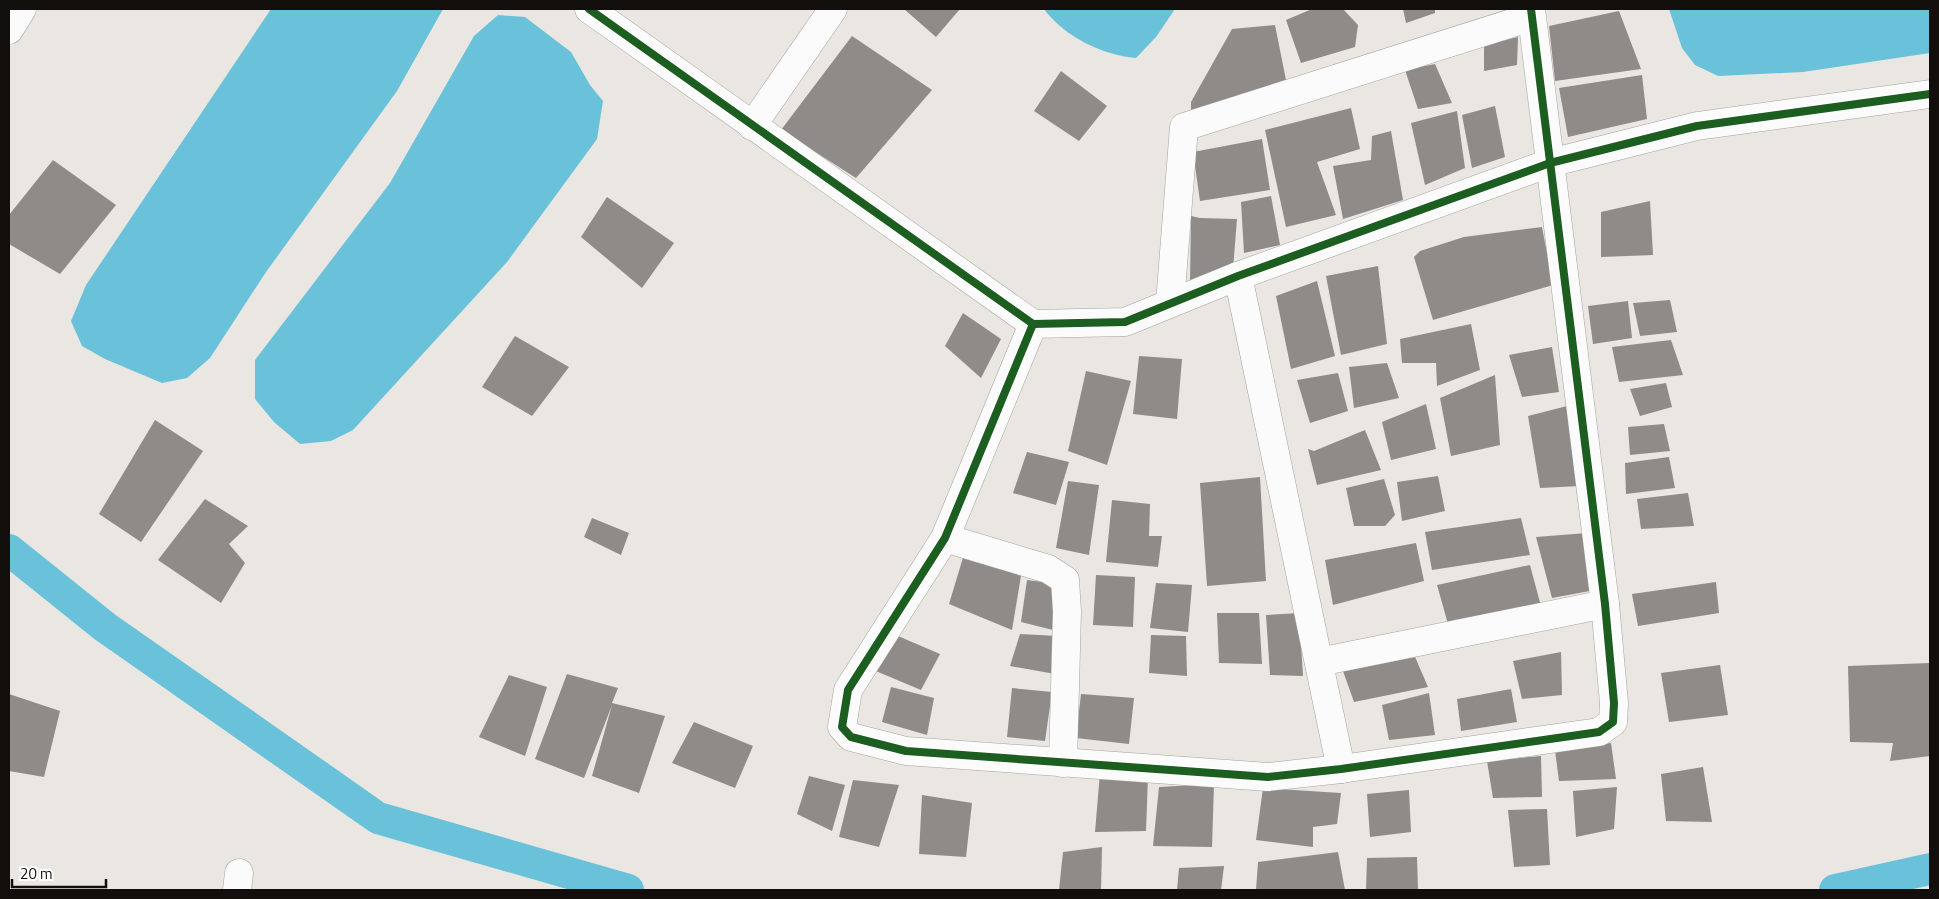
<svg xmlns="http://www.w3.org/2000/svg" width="1939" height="899" viewBox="0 0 1939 899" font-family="'Titillium Web',sans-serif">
<rect width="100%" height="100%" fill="#eae6e2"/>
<g fill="#69c1da">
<polygon points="271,9 443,9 397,91 266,272 210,358 187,378 162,383 105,359 82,346 71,321 86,285"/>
<path d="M1044,9H1175L1156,37L1136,58C1102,55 1065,37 1044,9Z"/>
<polygon points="1669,9 1930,9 1930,53 1803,72 1718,76 1695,65 1682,48"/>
<polygon points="498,15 525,17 571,52 590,85 603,101 597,139 507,262 353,430 331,441 300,444 274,422 255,399 255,360 390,183 474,36"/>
</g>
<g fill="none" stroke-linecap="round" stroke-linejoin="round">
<g stroke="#69c1da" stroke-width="32">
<polyline points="9,550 105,627 378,818 628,890"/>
<polyline points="1835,890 1930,869"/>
</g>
</g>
<g fill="#8e8b88">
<polygon points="904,9 960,9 936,37"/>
<polygon points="1312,9 1343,9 1358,25 1355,47 1301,63 1286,20"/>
<polygon points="1403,9 1435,9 1435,13 1406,23"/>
<polygon points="1619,11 1641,69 1555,81 1549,26"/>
<polygon points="1275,25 1286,80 1191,110 1191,102 1232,29"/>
<polygon points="852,36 932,90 856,178 781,130"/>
<polygon points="1518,37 1517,65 1484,71 1484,45"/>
<polygon points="1435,64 1452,103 1418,109 1405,70"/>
<polygon points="1061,71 1107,106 1079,141 1034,111"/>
<polygon points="1642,75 1647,119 1568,137 1559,88"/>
<polygon points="1495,106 1505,157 1472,168 1462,115"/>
<polygon points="1351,108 1360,149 1317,162 1336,215 1286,227 1265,130"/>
<polygon points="1457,111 1465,168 1425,185 1411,123"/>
<polygon points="1391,131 1403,200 1343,219 1333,166 1371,160 1372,136"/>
<polygon points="1262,139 1270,190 1200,201 1193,152"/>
<polygon points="53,160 116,205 60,274 9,244 9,215"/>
<polygon points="1271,196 1280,245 1244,253 1241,202"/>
<polygon points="607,197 674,243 642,288 581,237"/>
<polygon points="1650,201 1653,255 1601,257 1601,212"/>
<polygon points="1191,216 1200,218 1237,219 1233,269 1190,282"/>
<polygon points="1542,227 1553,285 1433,320 1414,257 1420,251 1464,237"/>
<polygon points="1378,266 1387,344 1341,355 1326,276"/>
<polygon points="1317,281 1335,356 1291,369 1276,296"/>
<polygon points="1670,300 1677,332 1640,336 1633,303"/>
<polygon points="1628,301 1632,338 1593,344 1588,306"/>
<polygon points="963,313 1001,339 981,378 945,346"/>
<polygon points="1471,324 1480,370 1437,386 1436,363 1402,363 1400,339"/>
<polygon points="515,336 569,367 532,416 482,387"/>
<polygon points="1671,340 1683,375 1619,382 1612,347"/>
<polygon points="1552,347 1559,392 1522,397 1509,355"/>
<polygon points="1139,356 1182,359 1177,419 1133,414"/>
<polygon points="1387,363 1399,398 1354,408 1349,367"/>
<polygon points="1086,371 1131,381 1107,465 1068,451"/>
<polygon points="1338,373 1348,411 1310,423 1297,380"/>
<polygon points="1495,375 1500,445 1451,456 1440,398"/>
<polygon points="1666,383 1672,407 1640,416 1630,389"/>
<polygon points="1426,404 1436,449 1391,460 1382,422"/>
<polygon points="1571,405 1580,486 1540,488 1528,416"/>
<polygon points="155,420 203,451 141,542 99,514"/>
<polygon points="1664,424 1670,451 1630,455 1628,427"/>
<polygon points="1365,430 1381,470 1317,485 1308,449 1314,451"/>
<polygon points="1027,452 1069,462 1056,505 1013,493"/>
<polygon points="1669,457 1675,488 1626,494 1625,463"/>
<polygon points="1438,476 1445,511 1402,521 1397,482"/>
<polygon points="1260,477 1266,581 1207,586 1200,483"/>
<polygon points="1384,479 1395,515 1385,526 1354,526 1346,488"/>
<polygon points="1068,481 1099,485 1089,555 1056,548"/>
<polygon points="1688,493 1694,526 1641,529 1637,499"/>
<polygon points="205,499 248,526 229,544 245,563 221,603 158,560"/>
<polygon points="1112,500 1150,504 1149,536 1162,536 1158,567 1106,562"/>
<polygon points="592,518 629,533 621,555 584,537"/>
<polygon points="1521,518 1530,555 1432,570 1425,532"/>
<polygon points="1587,533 1595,590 1552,598 1536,537"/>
<polygon points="1416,543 1424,581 1333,605 1325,560"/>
<polygon points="965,551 1022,570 1012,630 949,604"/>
<polygon points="1530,565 1542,610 1448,624 1437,585"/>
<polygon points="1096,575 1135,577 1133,627 1093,625"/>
<polygon points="1027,580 1059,584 1057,631 1021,622"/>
<polygon points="1716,582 1719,613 1638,626 1632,594"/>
<polygon points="1156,583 1192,585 1188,632 1150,628"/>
<polygon points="1217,613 1259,613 1262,664 1219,663"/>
<polygon points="1299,613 1303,676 1270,675 1266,615"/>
<polygon points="1020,634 1058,636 1055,674 1010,666"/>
<polygon points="1151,635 1186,636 1187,676 1149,673"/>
<polygon points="898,636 940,654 921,690 871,669"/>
<polygon points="1561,652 1562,695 1522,699 1513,661"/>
<polygon points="1415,657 1428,687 1354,702 1343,671"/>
<polygon points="1930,663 1930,756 1890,761 1893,743 1850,742 1848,666"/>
<polygon points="1720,665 1728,715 1669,722 1661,673"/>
<polygon points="567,674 618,688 612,703 665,716 639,793 592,776 612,705 584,778 535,759"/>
<polygon points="509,675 547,687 525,756 479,737"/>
<polygon points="891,687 934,698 927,735 882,722"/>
<polygon points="1012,688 1052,692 1045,741 1007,737"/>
<polygon points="1511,689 1517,722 1461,731 1457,699"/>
<polygon points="1429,693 1435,735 1389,740 1382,705"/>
<polygon points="9,694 60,711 44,777 9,771"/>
<polygon points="1081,694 1134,698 1129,744 1076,738"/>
<polygon points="694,722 753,746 735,788 672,763"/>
<polygon points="1611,743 1616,779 1559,781 1555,750"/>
<polygon points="1541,756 1542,797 1493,798 1487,761"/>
<polygon points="1703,767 1712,822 1666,821 1661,774"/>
<polygon points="1100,773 1148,776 1146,831 1095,832"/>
<polygon points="809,776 845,785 832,831 797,814"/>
<polygon points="853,780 899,785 879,847 839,837"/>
<polygon points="1214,784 1212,847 1153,846 1159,787"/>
<polygon points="1617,787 1614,829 1576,837 1573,791"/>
<polygon points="1263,788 1341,793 1337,824 1313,827 1313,847 1256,840"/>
<polygon points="1409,790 1411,832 1370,837 1367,794"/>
<polygon points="922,795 972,803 966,857 919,854"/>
<polygon points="1547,809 1550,865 1514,867 1508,810"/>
<polygon points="1102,847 1101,890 1059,890 1063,852"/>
<polygon points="1338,852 1345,890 1256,890 1258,862"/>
<polygon points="1417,857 1418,890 1366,890 1367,858"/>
<polygon points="1224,866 1221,890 1177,890 1179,868"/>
</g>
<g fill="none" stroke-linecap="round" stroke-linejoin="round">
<g stroke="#a6a29f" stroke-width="29">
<g id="minor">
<polyline points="589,9 1033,324 1125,322 1238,276 1550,163 1697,126 1930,94"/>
<polyline points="9,30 22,9"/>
<polyline points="752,126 833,9"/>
<polyline points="1238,276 1341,769"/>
<polyline points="1170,303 1184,127 1531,17"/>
<polyline points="1033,324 945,538 848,690 842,727 851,737 906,751 1268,777 1341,769 1599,732 1613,722 1614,703 1605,604 1531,9"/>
<polyline points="945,538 1048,569 1065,580 1067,611 1063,763"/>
<polyline points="1319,662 1605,604"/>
<polyline points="237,890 239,873"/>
</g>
</g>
<use href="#minor" stroke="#fcfbfb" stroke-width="28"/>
<g stroke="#fff" stroke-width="11">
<g id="cycleway">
<polyline points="589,9 1033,324 1125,322 1238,276 1550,163 1697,126 1930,94"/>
<polyline points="1033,324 945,538 848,690 842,727 851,737 906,751 1268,777 1341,769 1599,732 1613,722 1614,703 1605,604 1531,9"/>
</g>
</g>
<use href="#cycleway" stroke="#1b5e20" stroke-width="8"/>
</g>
<rect width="1939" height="899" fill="none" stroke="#110e0c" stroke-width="20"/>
<path d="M12 879v8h94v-8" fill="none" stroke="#110e0c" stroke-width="2.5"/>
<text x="20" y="879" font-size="15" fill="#110e0c" stroke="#ffffff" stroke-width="4" paint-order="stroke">20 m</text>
</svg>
